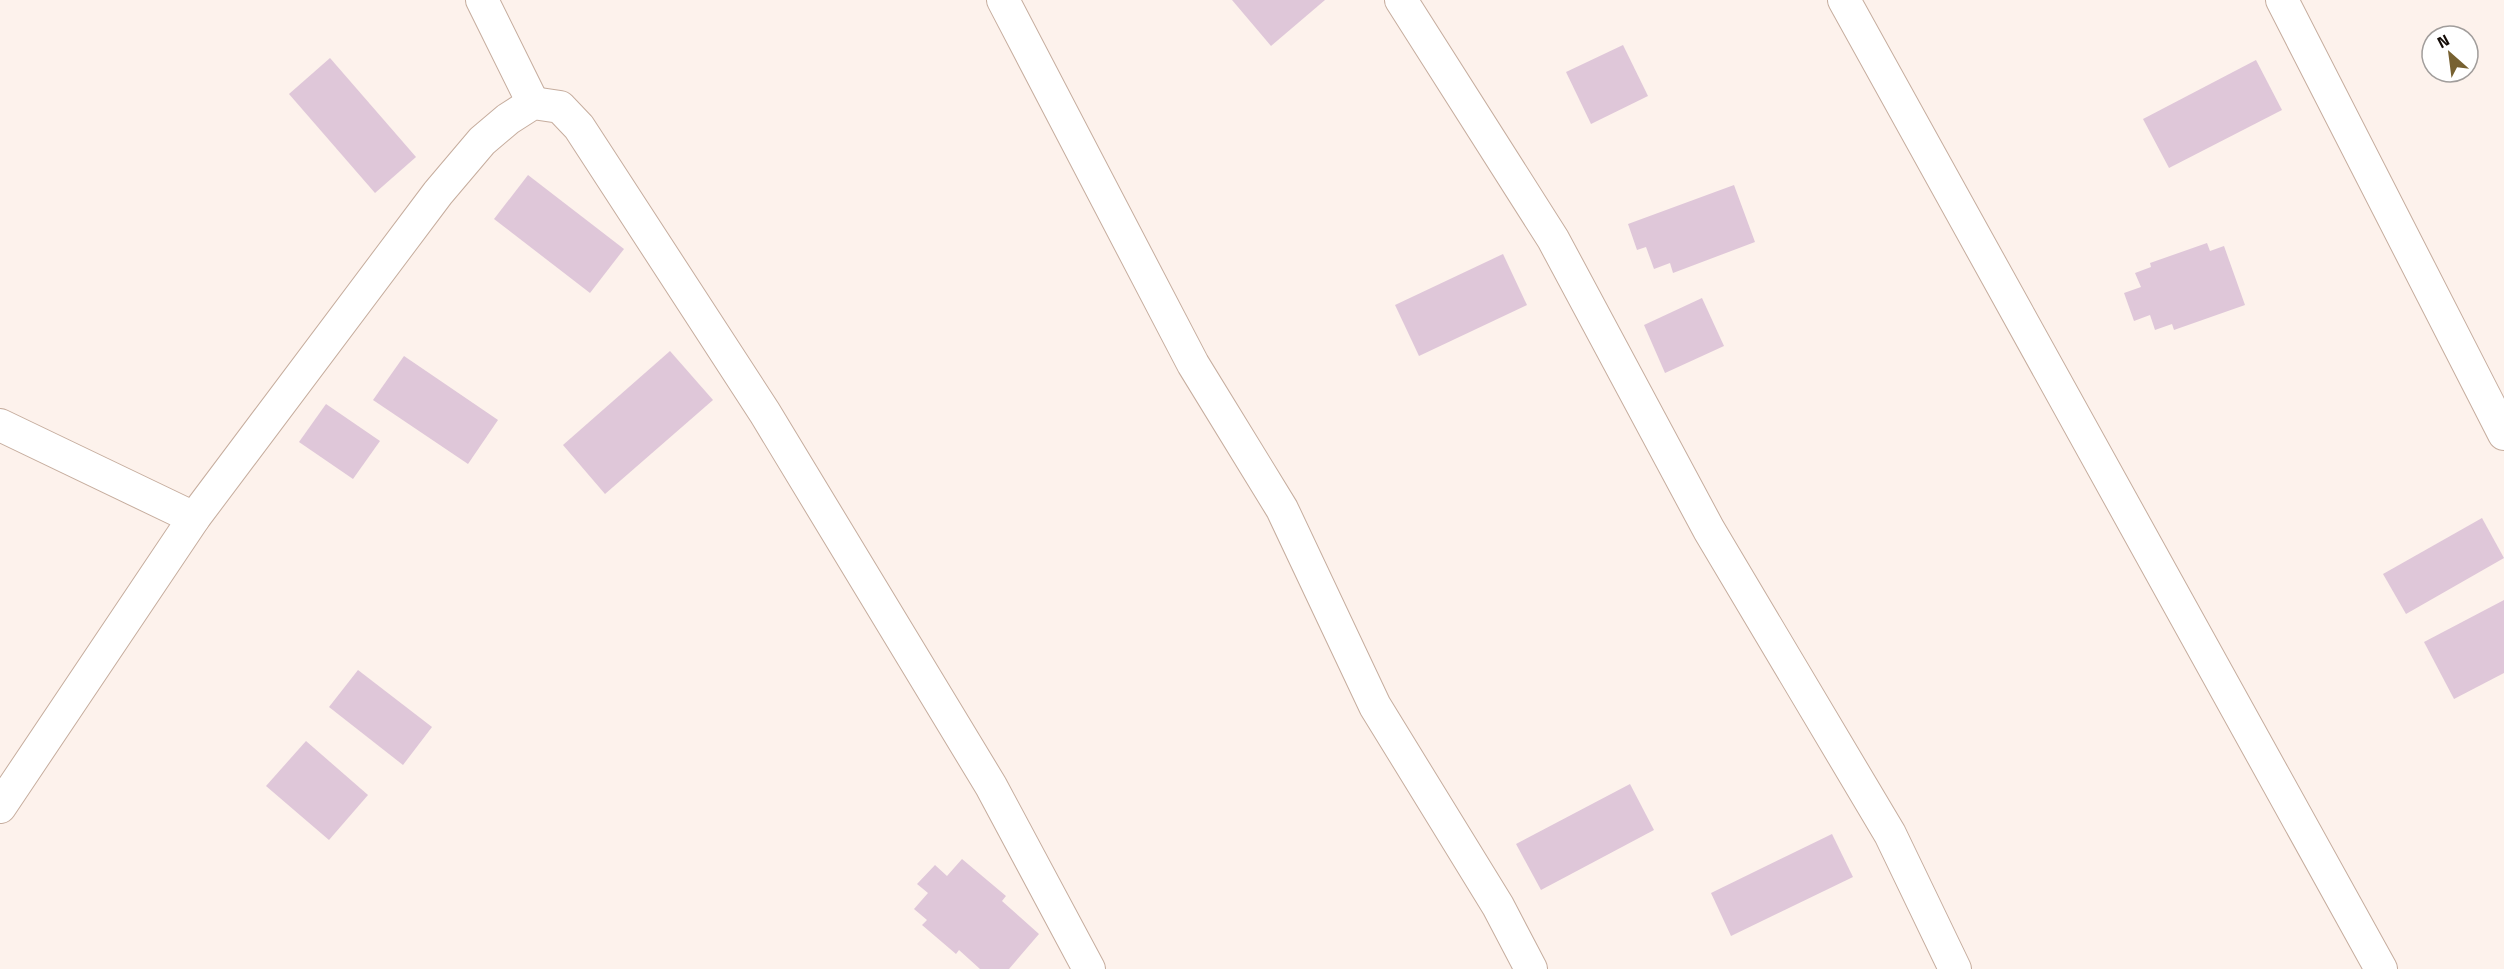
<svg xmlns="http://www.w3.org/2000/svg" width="2504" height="969" viewBox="0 0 2504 969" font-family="'Titillium Web',sans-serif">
<rect width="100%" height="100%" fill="#fdf2ec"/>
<g fill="#dfc7d9">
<polygon points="1232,0 1325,0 1271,46"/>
<polygon points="1623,45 1648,96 1591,124 1566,72"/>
<polygon points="330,58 416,157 375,193 289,94"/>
<polygon points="2256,60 2282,110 2169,168 2143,119"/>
<polygon points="528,175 624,249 590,293 494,219"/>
<polygon points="1734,185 1755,242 1673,273 1670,263 1654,269 1646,247 1637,250 1628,224"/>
<polygon points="2207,243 2210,251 2224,246 2245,305 2174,330 2172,324 2155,330 2150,315 2134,321 2124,293 2141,287 2135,273 2151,267 2150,263"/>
<polygon points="1503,254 1527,305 1419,356 1395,305"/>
<polygon points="1702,298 1724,346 1665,373 1644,325"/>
<polygon points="670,351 713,400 605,494 563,445"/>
<polygon points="404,356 498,420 468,464 373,400"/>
<polygon points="326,404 380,441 353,479 299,442"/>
<polygon points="2482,518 2504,558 2406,614 2383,574"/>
<polygon points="2504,600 2504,673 2454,699 2424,642"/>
<polygon points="358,670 432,727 403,765 329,707"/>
<polygon points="306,741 368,795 329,840 266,786"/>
<polygon points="1630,784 1654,830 1541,890 1516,844"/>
<polygon points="1832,834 1853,877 1731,936 1711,893"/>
<polygon points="962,859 1006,896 1002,901 1039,934 1009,969 980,969 959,950 956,954 922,925 927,920 914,909 928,893 917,884 935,865 947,876"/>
</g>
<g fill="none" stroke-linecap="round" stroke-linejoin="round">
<g stroke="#c6ad9e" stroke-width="34">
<g id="minor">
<polyline points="482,0 533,103"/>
<polyline points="1003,0 1193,364 1282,509 1375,706 1498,906 1531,969"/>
<polyline points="1401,0 1553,239 1709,530 1890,834 1955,969"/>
<polyline points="1844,0 2381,969"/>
<polyline points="2282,0 2504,434"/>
<polyline points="0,425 194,518"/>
<polyline points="0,807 194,518 438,193 482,141 508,119 533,103 560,107 579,127 765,413 991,786 1089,969"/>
</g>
</g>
<use href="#minor" stroke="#fff" stroke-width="32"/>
</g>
<g transform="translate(2450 54) rotate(332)"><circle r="28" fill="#ffffff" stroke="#a19d9b" stroke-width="1.5"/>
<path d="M0-4.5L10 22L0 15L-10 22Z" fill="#776131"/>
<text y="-9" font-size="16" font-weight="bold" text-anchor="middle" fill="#130b06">N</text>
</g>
</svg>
